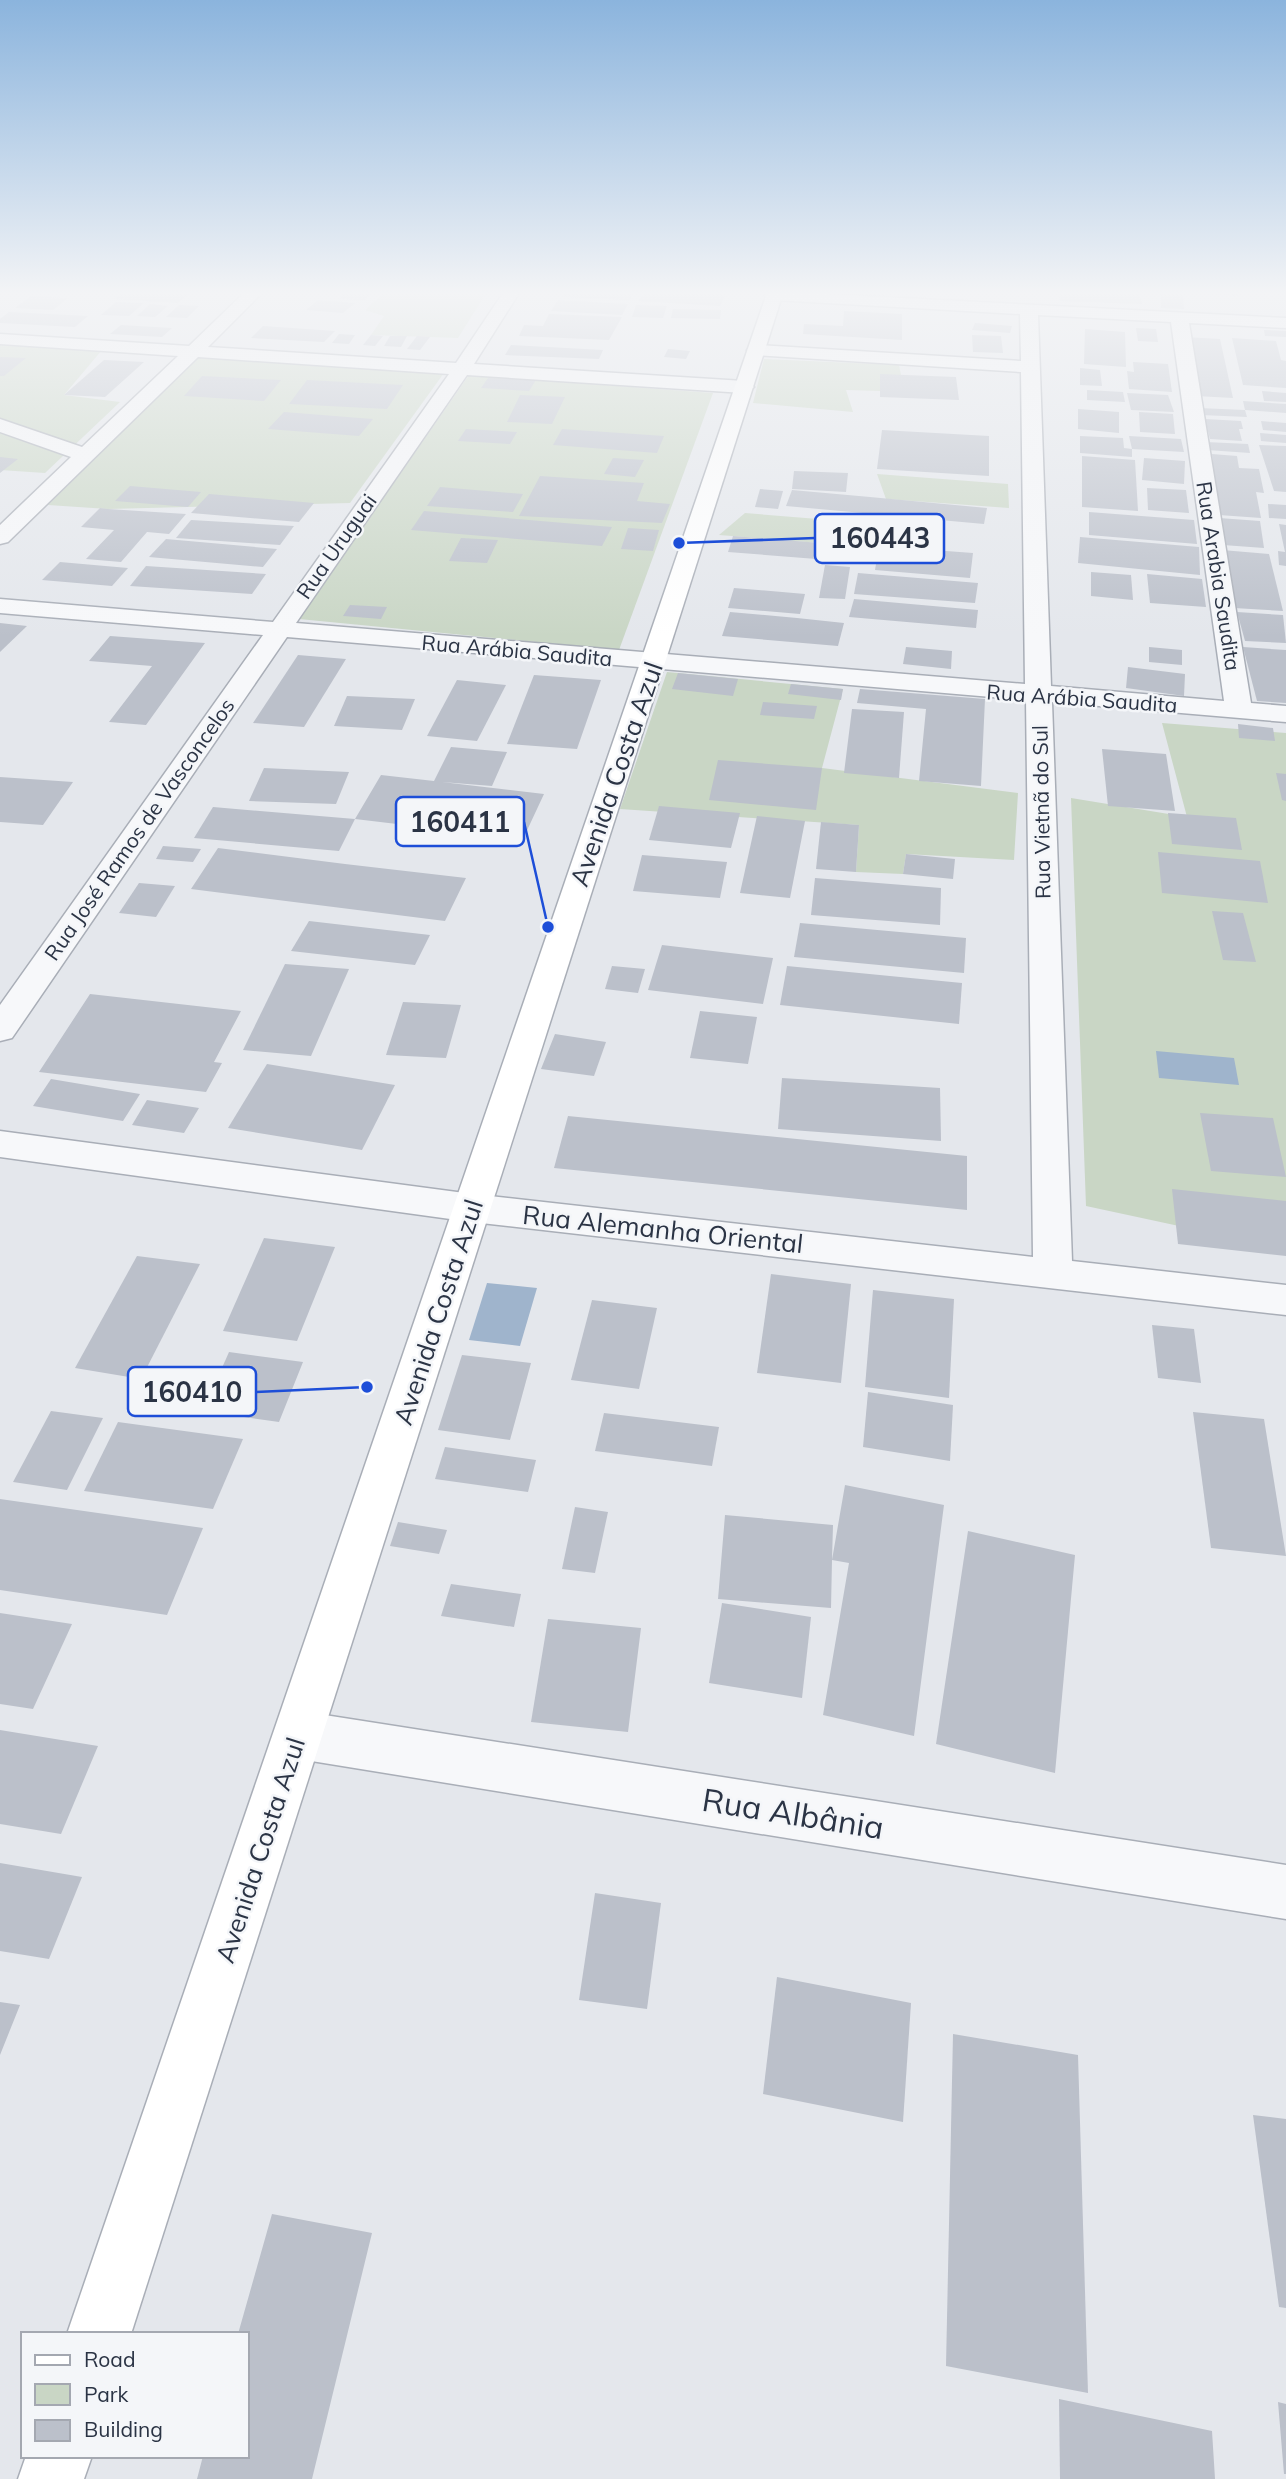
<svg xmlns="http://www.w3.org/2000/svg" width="1286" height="2479" viewBox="0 0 1286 2479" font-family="Mulish,sans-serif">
<rect width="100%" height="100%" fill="#e4e7ec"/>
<g fill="#c9d6c5">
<polygon points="387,290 488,290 458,338 371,335 384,316 365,310"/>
<polygon points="0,344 102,350 64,395 120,402 45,473 0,470"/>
<polygon points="198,357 444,373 350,503 108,509 48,505"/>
<polygon points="764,359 899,365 901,375 880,375 880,391 846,390 853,412 753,403"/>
<polygon points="469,375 713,393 619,650 299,619"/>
<polygon points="877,474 1008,484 1009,508 886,499"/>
<polygon points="745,513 843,521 845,545 719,535"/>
<polygon points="667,672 843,689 822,768 1018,793 1014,860 906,854 903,874 856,872 859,825 620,809"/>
<polygon points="1162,723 1286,733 1286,1249 1086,1206 1071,798 1187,817"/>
</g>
<g fill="#9fb4cc">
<polygon points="1156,1051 1234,1058 1239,1085 1159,1078"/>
<polygon points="487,1283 537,1288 520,1346 469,1340"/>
</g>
<g fill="#bbc0ca">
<polygon points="125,290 158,290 190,292 178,303 114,299"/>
<polygon points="347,290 373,290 365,300 340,299"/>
<polygon points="566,290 620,290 634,291 630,300 562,297"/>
<polygon points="645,290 667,290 726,294 720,306 638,301"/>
<polygon points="1057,290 1138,290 1142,304 1060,301"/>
<polygon points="1168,290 1237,290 1239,296 1169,293"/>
<polygon points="1161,294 1183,295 1184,309 1161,308"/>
<polygon points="31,296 68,298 53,310 15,308"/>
<polygon points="318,300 355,303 343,313 306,310"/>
<polygon points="558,300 628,304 622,315 551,311"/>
<polygon points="116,302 144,303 129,316 101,315"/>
<polygon points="150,304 168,306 155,317 137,316"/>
<polygon points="179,305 199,306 187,318 166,317"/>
<polygon points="636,305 667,306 663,318 632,317"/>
<polygon points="673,309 721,310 720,319 671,318"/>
<polygon points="844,311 902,314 902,340 803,334 804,324 843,326"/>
<polygon points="9,312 88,316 75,327 0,323 0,319"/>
<polygon points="549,314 622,317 609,340 519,336 524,325 543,326"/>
<polygon points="975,323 1012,326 1010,333 972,330"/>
<polygon points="121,325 172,328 162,337 110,334"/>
<polygon points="263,326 335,331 324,342 251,338"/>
<polygon points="1136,328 1156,329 1158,342 1138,341"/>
<polygon points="1085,329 1125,332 1126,367 1084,364"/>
<polygon points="1264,330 1286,331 1286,337 1265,336"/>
<polygon points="339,334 355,335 349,344 332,343"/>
<polygon points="371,335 383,336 375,346 363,345"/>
<polygon points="972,335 1001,336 1003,353 973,352"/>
<polygon points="390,336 407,336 401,347 384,346"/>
<polygon points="417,336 430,337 420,350 407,349"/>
<polygon points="1185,337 1220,339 1233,398 1196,396"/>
<polygon points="1232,338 1276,341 1281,360 1286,361 1286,388 1243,385"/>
<polygon points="511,345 603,350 599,359 505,355"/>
<polygon points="668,349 690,351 686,359 664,357"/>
<polygon points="0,357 26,358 4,376 0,376"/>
<polygon points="104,360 144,362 105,397 64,395"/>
<polygon points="1133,362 1168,364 1172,392 1129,389 1127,371 1134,372"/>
<polygon points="1080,368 1100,370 1102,386 1080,385"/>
<polygon points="880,374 956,377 959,400 880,397"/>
<polygon points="202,376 281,380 264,401 184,396"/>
<polygon points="488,378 536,380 529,391 481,388"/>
<polygon points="307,380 403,385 387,409 289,404"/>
<polygon points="1087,390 1123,392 1125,402 1087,400"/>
<polygon points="1262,391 1286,393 1286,402 1264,401"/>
<polygon points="1127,393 1168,395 1174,412 1131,410"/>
<polygon points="520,395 565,397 552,424 507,422"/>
<polygon points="1243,401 1286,404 1286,413 1245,410 1247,417 1201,415 1199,408 1245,410"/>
<polygon points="1078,409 1119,412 1119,433 1078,429"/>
<polygon points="284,412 347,417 373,419 359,436 268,429"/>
<polygon points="1139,412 1173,414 1175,434 1140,432"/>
<polygon points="1205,419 1241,421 1243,429 1239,429 1242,441 1210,439"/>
<polygon points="1261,421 1286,423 1286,432 1263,430"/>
<polygon points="466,429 517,432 510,444 458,441"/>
<polygon points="562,429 664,436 657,453 553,445"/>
<polygon points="882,430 989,436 989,476 877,469"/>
<polygon points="1260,433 1286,435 1286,443 1261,441"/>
<polygon points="1080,436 1123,438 1124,448 1132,449 1132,457 1080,453"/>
<polygon points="1129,436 1181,439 1184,452 1132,449"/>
<polygon points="1206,442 1248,444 1250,453 1207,450"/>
<polygon points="1259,445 1286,446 1286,492 1274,491"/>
<polygon points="1212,454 1237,456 1239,468 1259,469 1264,493 1256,492 1261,518 1219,515 1210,466 1213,466"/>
<polygon points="1082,456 1135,460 1138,511 1082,507"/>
<polygon points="0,457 18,459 0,473"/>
<polygon points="613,458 644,460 635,477 604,474"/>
<polygon points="1144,458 1185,461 1184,484 1142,480"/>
<polygon points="794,471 848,473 846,492 792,489"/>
<polygon points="540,476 644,483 637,501 670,504 662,523 519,516"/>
<polygon points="130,486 201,492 188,507 115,501"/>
<polygon points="440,487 523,494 513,512 427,506"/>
<polygon points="1147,488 1186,490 1189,513 1148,510"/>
<polygon points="760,489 783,491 778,509 755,507"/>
<polygon points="792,490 870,497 987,508 984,524 786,506"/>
<polygon points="209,494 314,503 299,522 191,513"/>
<polygon points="1268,504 1286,505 1286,519 1269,518"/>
<polygon points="100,508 108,509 186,514 169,534 147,532 121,562 86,559 114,530 81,527"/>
<polygon points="424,511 612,527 602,546 411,530"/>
<polygon points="1089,512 1194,520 1197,544 1089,535"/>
<polygon points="1219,518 1260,521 1264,548 1223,545"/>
<polygon points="191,520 294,526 280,545 176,538"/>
<polygon points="1279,524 1286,525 1286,566 1279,565 1278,551 1285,552"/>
<polygon points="628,528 659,530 653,551 621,549"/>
<polygon points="733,536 845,545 842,561 728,552"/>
<polygon points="1080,537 1199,547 1200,575 1078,563"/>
<polygon points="461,538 498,540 487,563 449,561"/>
<polygon points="166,539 277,549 263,567 149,557"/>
<polygon points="879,546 973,553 970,578 875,570"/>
<polygon points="1222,550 1269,554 1283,611 1234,608"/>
<polygon points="60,562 128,568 112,586 42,580"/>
<polygon points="825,565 850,567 845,599 819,598"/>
<polygon points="146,566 266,574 252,594 130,586"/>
<polygon points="1091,572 1131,575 1133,600 1091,596"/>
<polygon points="858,573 978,583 975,603 854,594"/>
<polygon points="1147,574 1202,579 1206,607 1150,603"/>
<polygon points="734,588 805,594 800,614 728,608"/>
<polygon points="854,599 978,610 976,628 849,617"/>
<polygon points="350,605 387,607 381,619 343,616"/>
<polygon points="730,612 797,618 844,623 838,646 722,636"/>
<polygon points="1237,612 1283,615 1286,643 1245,641"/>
<polygon points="0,623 27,626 0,652"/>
<polygon points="110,636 205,643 146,725 109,722 152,666 89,661"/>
<polygon points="906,647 952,651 951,669 903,664"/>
<polygon points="1149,647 1182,650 1182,665 1149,662"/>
<polygon points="1243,647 1286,650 1286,703 1257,701"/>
<polygon points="298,655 346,659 304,727 253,723"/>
<polygon points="1128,667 1185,674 1184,696 1126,688"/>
<polygon points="678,673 738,679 733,696 672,689"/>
<polygon points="534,675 601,680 577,749 507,744"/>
<polygon points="457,680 506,685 477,741 427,736"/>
<polygon points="791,684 843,689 841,700 788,694"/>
<polygon points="860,689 985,699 981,786 919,781 926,709 857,703"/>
<polygon points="347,696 415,699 402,730 334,726"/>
<polygon points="763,702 817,706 814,719 760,715"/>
<polygon points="852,709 904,712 899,778 844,773"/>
<polygon points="1238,724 1273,728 1275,741 1239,738"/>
<polygon points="451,747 507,752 492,786 442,782 544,794 523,839 355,819 381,775 434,781"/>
<polygon points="1102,749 1166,754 1175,811 1108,806"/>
<polygon points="718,760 822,768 816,810 709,800"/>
<polygon points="264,768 349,772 336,804 249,801"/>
<polygon points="1276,773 1286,774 1286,801 1282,800"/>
<polygon points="0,777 73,782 43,825 0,822"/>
<polygon points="659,806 740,813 731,848 649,840"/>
<polygon points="213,807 355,819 339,851 194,838"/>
<polygon points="1168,813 1236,818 1242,850 1172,844"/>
<polygon points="757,816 805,821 790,898 740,893"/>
<polygon points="821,822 859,825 856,872 816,869"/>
<polygon points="163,846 201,849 193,862 156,859"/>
<polygon points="218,848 345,864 466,878 445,921 191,889"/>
<polygon points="1158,852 1260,861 1268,903 1162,893"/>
<polygon points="906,854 955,859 953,879 903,874"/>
<polygon points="642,855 727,862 720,898 633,891"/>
<polygon points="815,878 941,888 940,925 811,915"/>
<polygon points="139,883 175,886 156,917 119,913"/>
<polygon points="1212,911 1243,913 1256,962 1223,960"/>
<polygon points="309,921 430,935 415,965 291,951"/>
<polygon points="800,923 966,938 964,973 794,957"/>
<polygon points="662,945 773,958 763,1004 648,990"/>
<polygon points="285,964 349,969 311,1056 243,1050"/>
<polygon points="612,966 645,969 638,993 605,989"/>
<polygon points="787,966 962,983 959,1024 780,1005"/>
<polygon points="90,994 241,1011 214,1062 222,1063 206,1092 39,1072"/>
<polygon points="403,1002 461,1005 446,1058 386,1055"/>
<polygon points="700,1011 757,1017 748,1064 690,1058"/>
<polygon points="555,1034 606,1042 594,1076 541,1069"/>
<polygon points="267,1064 395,1085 362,1150 228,1128"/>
<polygon points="782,1078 940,1088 941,1141 778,1129"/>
<polygon points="51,1079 140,1094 123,1121 33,1106"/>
<polygon points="147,1100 199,1108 184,1133 132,1125"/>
<polygon points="1200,1113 1273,1118 1286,1177 1211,1171"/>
<polygon points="568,1116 967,1156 967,1210 554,1168"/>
<polygon points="1172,1189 1286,1201 1286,1256 1178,1244"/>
<polygon points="264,1238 335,1247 297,1341 223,1331"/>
<polygon points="137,1256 200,1264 141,1379 75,1368"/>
<polygon points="771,1274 851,1284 841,1383 757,1373"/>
<polygon points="873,1290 954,1299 949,1398 865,1387"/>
<polygon points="592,1300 657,1308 639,1389 571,1380"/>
<polygon points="1152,1325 1194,1329 1201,1383 1158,1378"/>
<polygon points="229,1352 303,1362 279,1422 203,1411"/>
<polygon points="462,1355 531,1363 510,1440 438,1430"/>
<polygon points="868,1392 953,1405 950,1461 863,1447"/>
<polygon points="51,1411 103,1418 67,1490 13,1482"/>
<polygon points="1193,1412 1264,1419 1286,1556 1211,1548"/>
<polygon points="604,1413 719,1427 712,1466 595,1451"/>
<polygon points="118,1422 243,1439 213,1509 84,1491"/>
<polygon points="445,1447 536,1460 528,1492 435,1479"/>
<polygon points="845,1485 944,1505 914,1736 823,1715 849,1563 832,1560 831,1608 718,1599 725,1515 833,1525 832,1560"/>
<polygon points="0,1499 203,1528 167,1615 0,1590"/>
<polygon points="575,1507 608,1512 595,1573 562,1569"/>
<polygon points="398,1522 447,1530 439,1554 390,1546"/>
<polygon points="968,1531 1075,1555 1055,1773 936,1744"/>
<polygon points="451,1584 521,1594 514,1627 441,1616"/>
<polygon points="722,1603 811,1617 802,1698 709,1683"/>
<polygon points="0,1613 72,1624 33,1709 0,1704"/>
<polygon points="548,1619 641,1628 628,1732 531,1722"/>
<polygon points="0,1730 98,1746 61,1834 0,1824"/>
<polygon points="0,1863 82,1877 49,1959 0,1951"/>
<polygon points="595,1893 661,1903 647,2009 579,2000"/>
<polygon points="777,1977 911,2003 903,2122 763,2094"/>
<polygon points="0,2002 20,2005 0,2055"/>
<polygon points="953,2034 1078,2055 1088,2393 946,2366"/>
<polygon points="1253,2115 1286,2119 1286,2308 1279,2307"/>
<polygon points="272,2214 372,2233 312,2479 197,2479 203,2456 247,2456 247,2334 238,2334"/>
<polygon points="1059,2399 1212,2431 1215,2479 1060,2479"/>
<polygon points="1278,2402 1286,2404 1286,2474 1284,2474"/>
</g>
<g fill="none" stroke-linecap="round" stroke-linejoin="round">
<g stroke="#a9aeb7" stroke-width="3">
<g id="street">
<path d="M247,290H265L208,347L456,363L505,290H521L474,364L744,381L754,387L744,393L467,375L296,623L1025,684L1021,372L756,355L747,350L756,345L1021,361L1020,314L774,300L765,295L768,291L1286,318V328L1189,323L1251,703L1286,706V722L1052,702L1072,1261L1286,1285V1315L472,1222L0,1157V1131L472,1194L1033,1257L1026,700L287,637L12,1038L0,1041V1005L263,635L0,613V599L273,622L449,374L198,357L8,542L0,544V525L71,457L0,432V419L82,447L178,356L0,344V334L189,346ZM1038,315L1171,322L1224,701L1051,686Z"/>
<polygon points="299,1711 1286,1865 1286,1919 299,1759 281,1752 274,1735 281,1718"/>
</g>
</g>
<g stroke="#a9aeb7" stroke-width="3">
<g id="secondary">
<polygon points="768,290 784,290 131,2334 67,2334"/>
<polygon points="26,2456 92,2456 84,2479 18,2479"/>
</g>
</g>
<use href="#street" fill="#f7f8fa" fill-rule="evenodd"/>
<use href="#secondary" fill="#fff" fill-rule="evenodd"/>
</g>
<linearGradient id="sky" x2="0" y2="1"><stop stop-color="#8bb4dd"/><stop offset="0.46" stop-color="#f3f4f6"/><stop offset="1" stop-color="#f3f4f6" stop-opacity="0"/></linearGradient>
<rect width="1286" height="637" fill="url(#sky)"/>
<g text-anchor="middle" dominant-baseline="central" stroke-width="5" stroke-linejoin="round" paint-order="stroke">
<g font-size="21" fill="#2b3445" stroke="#f4f6f9">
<text transform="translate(336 546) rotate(-55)">Rua Uruguai</text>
<text transform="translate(1219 576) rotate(81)">Rua Arabia Saudita</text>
<text transform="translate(517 650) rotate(5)">Rua Arábia Saudita</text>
<text transform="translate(1082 698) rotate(4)">Rua Arábia Saudita</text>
<text transform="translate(1041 812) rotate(-91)">Rua Vietnã do Sul</text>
<text transform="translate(139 829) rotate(-55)">Rua José Ramos de Vasconcelos</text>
</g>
<g font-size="26" fill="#2b3445" stroke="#f4f6f9">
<text transform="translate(616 774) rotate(-71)">Avenida Costa Azul</text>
<text transform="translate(663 1229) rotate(6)">Rua Alemanha Oriental</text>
<text transform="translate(438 1312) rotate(-72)">Avenida Costa Azul</text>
<text transform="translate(260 1850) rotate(-72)">Avenida Costa Azul</text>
</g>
<g font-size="32" fill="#2b3445" stroke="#f4f6f9">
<text transform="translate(793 1813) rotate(9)">Rua Albânia</text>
</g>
</g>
<path fill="none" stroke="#1d4ed8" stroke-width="2.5" d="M679 543L815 538M548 927L524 822M367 1387L256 1392"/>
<g fill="#1d4ed8" stroke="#f4f6f9" stroke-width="2.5">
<circle cx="679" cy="543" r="7"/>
<circle cx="548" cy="927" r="7"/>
<circle cx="367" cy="1387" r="7"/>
</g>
<g fill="#f4f6f9" stroke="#1d4ed8" stroke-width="2.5">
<rect x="815" y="514" width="129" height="49" rx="7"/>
<rect x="396" y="797" width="128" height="49" rx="7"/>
<rect x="128" y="1367" width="128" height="49" rx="7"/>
</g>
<g font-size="28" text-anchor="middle" font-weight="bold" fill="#2b3445">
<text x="880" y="548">160443</text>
<text x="460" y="832">160411</text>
<text x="192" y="1402">160410</text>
</g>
<rect x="21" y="2332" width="228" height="126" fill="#f4f6f9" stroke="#a4a8b1" stroke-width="2"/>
<rect x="35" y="2355" width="35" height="10" fill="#ffffff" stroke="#a4a8b1" stroke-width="2"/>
<text x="84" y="2367" font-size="21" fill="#2b3445">Road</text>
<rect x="35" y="2384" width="35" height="21" fill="#c9d6c5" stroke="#a4a8b1" stroke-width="2"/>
<text x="84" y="2402" font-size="21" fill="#2b3445">Park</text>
<rect x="35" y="2420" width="35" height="21" fill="#bbc0ca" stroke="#a4a8b1" stroke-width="2"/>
<text x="84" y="2437" font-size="21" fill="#2b3445">Building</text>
</svg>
